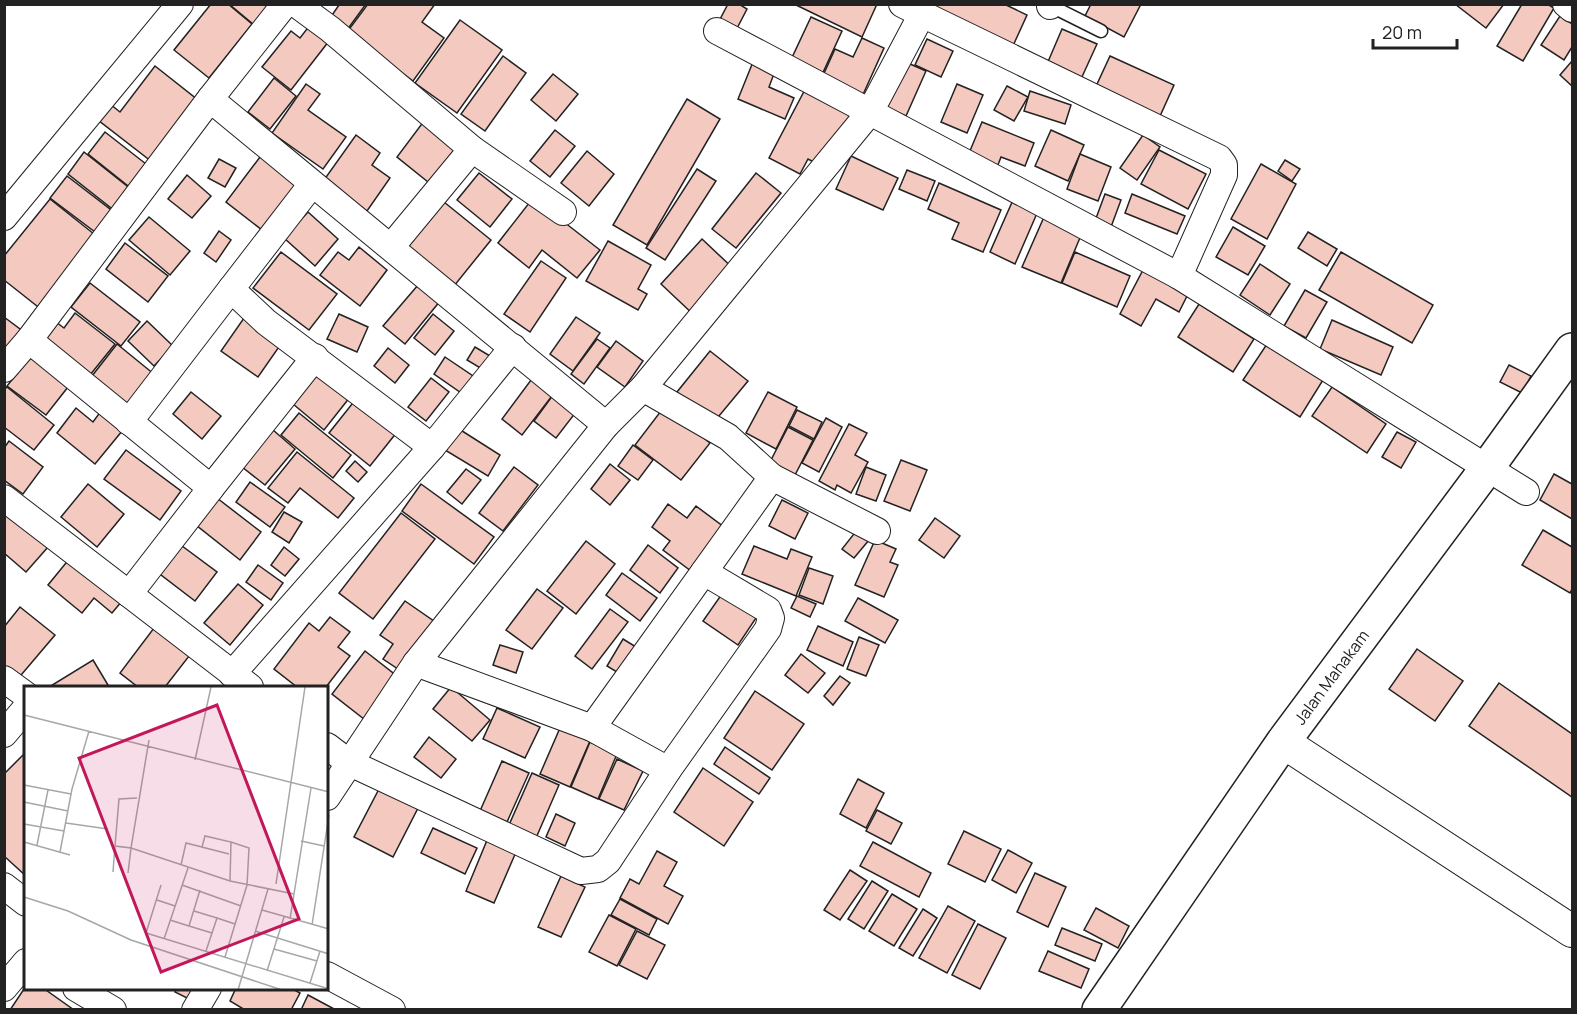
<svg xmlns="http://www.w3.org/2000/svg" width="1577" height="1014" viewBox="0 0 1577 1014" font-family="Manrope,sans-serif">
<rect width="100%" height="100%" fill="#fff"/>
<g fill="#f3c9c0" stroke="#222" stroke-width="1.5">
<polygon points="211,4 228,4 252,24 209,78 174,50"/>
<polygon points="229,4 269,4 253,24"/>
<polygon points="338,4 366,4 347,30 330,18 339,5"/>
<polygon points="368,4 435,4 422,22 444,38 413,81 347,32"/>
<polygon points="728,4 739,4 747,9 734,34 717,25"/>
<polygon points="794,4 877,4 862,37"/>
<polygon points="931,4 1004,4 1027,15 1012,48"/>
<polygon points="1091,4 1141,4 1124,37 1085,16"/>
<polygon points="1455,4 1504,4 1486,28"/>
<polygon points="1522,4 1547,4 1554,8 1523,61 1497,46"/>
<polygon points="1560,16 1572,24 1572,47 1564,60 1541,45"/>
<polygon points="811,17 842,31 820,79 789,64"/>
<polygon points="460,20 502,50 457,113 415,83"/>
<polygon points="310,25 329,41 291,90 262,67 291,31 300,38"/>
<polygon points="1062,29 1097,44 1081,79 1047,64"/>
<polygon points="862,38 884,48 861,99 821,80 835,49 853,57"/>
<polygon points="927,39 953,51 941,77 915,65"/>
<polygon points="503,56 526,73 485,131 461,114"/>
<polygon points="1110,56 1174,85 1156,125 1092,95"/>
<polygon points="901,60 926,71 906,116 881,105"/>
<polygon points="1572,61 1572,86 1560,75"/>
<polygon points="753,62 775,71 769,87 794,98 785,119 738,99"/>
<polygon points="155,66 203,104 156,165 98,120 110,104 120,112"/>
<polygon points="553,74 578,94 556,121 531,100"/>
<polygon points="274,78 296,96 270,129 248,112"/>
<polygon points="809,82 857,107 825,168 808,159 800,174 769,158"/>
<polygon points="306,84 320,94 308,110 346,137 323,169 272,133"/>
<polygon points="957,84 983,95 967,133 941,122"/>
<polygon points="1007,86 1028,97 1014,121 994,110"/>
<polygon points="1030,91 1071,105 1065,124 1024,111"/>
<polygon points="687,99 720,119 647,245 613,225"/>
<polygon points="424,121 461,150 433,186 397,157"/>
<polygon points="982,122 1034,143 1025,166 1001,157 996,170 967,158"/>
<polygon points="555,130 575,146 550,177 530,161"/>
<polygon points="1051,130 1084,145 1068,181 1035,166"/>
<polygon points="105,132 155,171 137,193 88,154"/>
<polygon points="356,135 380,153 372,165 390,178 367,211 324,180"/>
<polygon points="1143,135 1160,147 1137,180 1120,168"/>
<polygon points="1159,150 1206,174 1188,209 1141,184"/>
<polygon points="587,151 614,174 589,206 561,183"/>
<polygon points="84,152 137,194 120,215 68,174"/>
<polygon points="263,153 308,188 271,237 226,202"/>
<polygon points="1080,154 1111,167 1098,201 1067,189"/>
<polygon points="851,156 898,178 883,210 836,189"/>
<polygon points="219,159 236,168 225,187 208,178"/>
<polygon points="1285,160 1300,169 1292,181 1278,171"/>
<polygon points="1261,164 1296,184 1267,239 1231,219"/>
<polygon points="697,169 716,181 665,260 646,248"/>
<polygon points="907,170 935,181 927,201 899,189"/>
<polygon points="479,173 512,199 490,227 457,200"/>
<polygon points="756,173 781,193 736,248 712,229"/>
<polygon points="187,175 211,196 192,218 168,199"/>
<polygon points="67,176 119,216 103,238 50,198"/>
<polygon points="939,183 1001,210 983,252 952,239 959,223 928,209"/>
<polygon points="1105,194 1121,200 1111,227 1095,221"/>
<polygon points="1132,194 1185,216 1177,234 1125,213"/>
<polygon points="533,198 600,250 577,278 542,250 529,268 498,243"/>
<polygon points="50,199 99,238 42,310 4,280 4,256"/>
<polygon points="1013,200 1038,211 1015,264 990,252"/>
<polygon points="444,202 491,240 454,286 407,247"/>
<polygon points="308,212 338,239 315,266 284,238"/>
<polygon points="149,217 190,251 170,275 129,240"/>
<polygon points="1044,217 1082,233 1061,283 1022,267"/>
<polygon points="1233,227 1265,246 1248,275 1216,257"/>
<polygon points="219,231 231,240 216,262 204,253"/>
<polygon points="1308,232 1337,249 1327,266 1298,248"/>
<polygon points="702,239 737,272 696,317 661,284"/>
<polygon points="608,241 651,265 638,289 647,294 638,310 586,281"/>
<polygon points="125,243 168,276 148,302 106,269"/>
<polygon points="359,247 387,270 360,306 320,275 338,252 349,260"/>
<polygon points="281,252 337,294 309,330 253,288"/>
<polygon points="1075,252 1130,276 1117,307 1062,283"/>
<polygon points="1341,252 1433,305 1412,343 1319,290"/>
<polygon points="541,261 566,278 530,332 504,314"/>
<polygon points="1260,264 1290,284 1270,315 1240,295"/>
<polygon points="1144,268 1189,292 1179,312 1156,299 1141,326 1120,314"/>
<polygon points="424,278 445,295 405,344 383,326"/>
<polygon points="90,283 140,322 121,346 71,307"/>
<polygon points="1305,290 1327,302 1306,338 1284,326"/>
<polygon points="1199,304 1254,339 1233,372 1178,337"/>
<polygon points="75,313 115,344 90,375 43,339 56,322 64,328"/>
<polygon points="339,314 368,327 357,352 327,339"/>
<polygon points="433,314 454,331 435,355 414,338"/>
<polygon points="4,317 28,335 4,365"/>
<polygon points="576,317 600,333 573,371 550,354"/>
<polygon points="244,318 281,344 258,377 221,351"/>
<polygon points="1332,320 1393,347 1381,375 1320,349"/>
<polygon points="147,321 173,346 154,366 128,341"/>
<polygon points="597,339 610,348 584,384 571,374"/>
<polygon points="616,341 643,361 625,387 597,367"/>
<polygon points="117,344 160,379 135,411 92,376"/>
<polygon points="1267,344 1323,380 1300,417 1243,380"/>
<polygon points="475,347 495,359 487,372 467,360"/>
<polygon points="388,348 409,365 395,383 374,366"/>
<polygon points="710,351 748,381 714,422 677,392"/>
<polygon points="30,357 68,387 46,415 7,386"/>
<polygon points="445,357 479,380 467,397 434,374"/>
<polygon points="1509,365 1531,376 1522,393 1500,382"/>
<polygon points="319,372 350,397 324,430 293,404"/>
<polygon points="534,376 555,392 522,435 502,419"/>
<polygon points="431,378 449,392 426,421 408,407"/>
<polygon points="7,387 54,425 34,450 4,427 4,390"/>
<polygon points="1332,387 1386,424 1367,453 1312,416"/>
<polygon points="191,392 221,416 202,439 173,414"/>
<polygon points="768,392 797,407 776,449 746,433"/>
<polygon points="553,395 576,412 556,438 534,421"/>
<polygon points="356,399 397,432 370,466 329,433"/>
<polygon points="104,407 127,425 95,464 57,433 76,408 93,422"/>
<polygon points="664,407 710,443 681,480 635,445"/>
<polygon points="797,410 822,422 814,439 789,426"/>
<polygon points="299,413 351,455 333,478 281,435"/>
<polygon points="826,418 842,427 819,472 802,463"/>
<polygon points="849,424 867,433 855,455 868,462 851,493 837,485 835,490 819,481"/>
<polygon points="788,427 813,440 795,475 770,462"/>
<polygon points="459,429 500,455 488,476 445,450"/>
<polygon points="273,430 295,449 265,485 242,467"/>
<polygon points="1397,432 1416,442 1401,468 1382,457"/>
<polygon points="9,441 43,467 23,494 4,480 4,448"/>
<polygon points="633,445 653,460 638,480 618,466"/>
<polygon points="126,450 181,491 160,520 104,479"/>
<polygon points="297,452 354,498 338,518 300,488 288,503 268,488"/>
<polygon points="901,460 927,470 910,511 884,501"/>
<polygon points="355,461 367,472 358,482 346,471"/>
<polygon points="610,464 630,480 610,505 591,489"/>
<polygon points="514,467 538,485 503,531 479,513"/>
<polygon points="866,467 886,475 876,501 856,494"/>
<polygon points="466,469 481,480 462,504 447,492"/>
<polygon points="1554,474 1572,484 1572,519 1540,500"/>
<polygon points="250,482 285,507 270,527 236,502"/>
<polygon points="88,484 124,514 97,547 61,517"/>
<polygon points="421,484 494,537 474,564 402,511"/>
<polygon points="217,498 261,532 240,560 196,525"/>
<polygon points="782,500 808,513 795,539 769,526"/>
<polygon points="668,504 687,518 696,506 724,527 691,571 663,550 670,541 652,527"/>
<polygon points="4,510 48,547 26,572 4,553"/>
<polygon points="284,512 302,522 289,543 272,532"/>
<polygon points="401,513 435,539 373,619 339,593"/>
<polygon points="935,518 960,536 944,558 919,540"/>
<polygon points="857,530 869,540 854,558 842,549"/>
<polygon points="1543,530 1572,547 1572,589 1570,593 1522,565"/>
<polygon points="174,540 217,572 195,601 152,568"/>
<polygon points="875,540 896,549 890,562 898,565 884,597 855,585"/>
<polygon points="586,541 615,564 576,614 547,591"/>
<polygon points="648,545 678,568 660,593 630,570"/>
<polygon points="754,546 787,559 791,549 812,557 796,596 742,574"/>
<polygon points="284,547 299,559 285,576 271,565"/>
<polygon points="70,558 122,601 112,613 94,598 82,613 48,585"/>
<polygon points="258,565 283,583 271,600 246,582"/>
<polygon points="809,568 833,576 823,604 799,595"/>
<polygon points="622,573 657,598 640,621 606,595"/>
<polygon points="238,584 263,605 230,645 204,623"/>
<polygon points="537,589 563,608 532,649 506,630"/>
<polygon points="724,591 758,615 738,645 703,621"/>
<polygon points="797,596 816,604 810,617 791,608"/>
<polygon points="858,598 898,620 885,643 845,621"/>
<polygon points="405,601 441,626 407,675 383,659 393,644 380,635"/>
<polygon points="20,607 55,635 16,681 4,672 4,627"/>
<polygon points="610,609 628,622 592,669 575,656"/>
<polygon points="330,617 350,632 338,647 350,656 326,687 297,687 274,669 309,623 319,631"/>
<polygon points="157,624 193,651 165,687 138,687 120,673"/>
<polygon points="818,626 853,642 843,666 807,650"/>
<polygon points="859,637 879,645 866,676 847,669"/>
<polygon points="623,639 641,650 625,677 607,666"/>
<polygon points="500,645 523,652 516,673 493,665"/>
<polygon points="1417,649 1463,681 1435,721 1389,689"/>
<polygon points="365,651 402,680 369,723 332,694"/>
<polygon points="801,654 825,673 808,693 785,675"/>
<polygon points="93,660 108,685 104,687 49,687"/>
<polygon points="840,676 850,683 833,705 824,696"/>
<polygon points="1499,683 1572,734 1572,797 1469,726"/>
<polygon points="451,687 490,720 472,741 433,709"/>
<polygon points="755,691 804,724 772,770 724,738"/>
<polygon points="497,708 540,727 525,758 483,739"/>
<polygon points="560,728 590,741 570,787 540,774"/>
<polygon points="429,737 456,759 441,778 414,757"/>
<polygon points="590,742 617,754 598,799 571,787"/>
<polygon points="725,747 770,778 759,794 714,764"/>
<polygon points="26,752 26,876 4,856 4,774"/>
<polygon points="617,759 643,771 624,810 599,799"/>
<polygon points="502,761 529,773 507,822 480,811"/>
<polygon points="703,768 753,802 724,846 674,812"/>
<polygon points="532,773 559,785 536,838 509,825"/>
<polygon points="858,779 884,793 866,828 840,814"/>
<polygon points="379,789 418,808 393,857 354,837"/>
<polygon points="877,810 902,823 891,844 866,831"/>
<polygon points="556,814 575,823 565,846 546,837"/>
<polygon points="433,828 477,848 465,874 421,853"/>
<polygon points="964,831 1001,849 985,882 948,864"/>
<polygon points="490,833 519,845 494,903 466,891"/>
<polygon points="873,842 931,873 919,897 860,866"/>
<polygon points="1008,850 1032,863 1016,893 992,880"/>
<polygon points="657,851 677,862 664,886 683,896 668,924 620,898 630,879 639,884"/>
<polygon points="850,870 867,881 840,920 824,910"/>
<polygon points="1035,873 1066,887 1048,927 1017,912"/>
<polygon points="561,876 585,887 561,937 538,927"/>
<polygon points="872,881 888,891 864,929 848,919"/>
<polygon points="892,894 917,909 894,946 869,931"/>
<polygon points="620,899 657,919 649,935 611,915"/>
<polygon points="948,906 975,921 947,973 919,958"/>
<polygon points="1096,908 1129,926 1118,948 1084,930"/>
<polygon points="923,909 937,918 913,956 899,948"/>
<polygon points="609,915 636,929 617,966 589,952"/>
<polygon points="978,924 1006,938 980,989 952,975"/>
<polygon points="1062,928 1102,944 1095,961 1055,945"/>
<polygon points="637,931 665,945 647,979 619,965"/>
<polygon points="1048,951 1089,969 1081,988 1039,971"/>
<polygon points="26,986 26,988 43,988 74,1010 10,1010"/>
<polygon points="177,988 197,988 191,1000 175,992"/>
<polygon points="236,988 291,988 300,993 291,1010 245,1010 230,1001"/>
<polygon points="308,995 336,1010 301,1010"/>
</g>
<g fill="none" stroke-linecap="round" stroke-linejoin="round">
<g stroke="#222" stroke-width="15">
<polyline id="service" points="1049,5 1101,31"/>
</g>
<g stroke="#222" stroke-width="28">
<g id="minor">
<polyline points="296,4 330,29 472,149 563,212"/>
<polyline points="902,4 922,14"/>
<polyline points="1566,4 1572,9"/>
<polyline points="1050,6 1051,4"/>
<polyline points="717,31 870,112 922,14 1219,158 1224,165 1224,175 1179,276"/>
<polyline points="210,99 606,425"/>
<polyline points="312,184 231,289 266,322 432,447"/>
<polyline points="4,217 180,4"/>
<polyline points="391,247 472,149"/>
<polyline points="29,340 211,488 129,594"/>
<polyline points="4,369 29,340 210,99 285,4"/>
<polyline points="129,422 231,289"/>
<polyline points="772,477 877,531"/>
<polyline points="211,488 315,357"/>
<polyline points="4,498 250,687"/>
<polyline points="416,663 592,728 668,770 768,629 771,618 768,610 704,572"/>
<polyline points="232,674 432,447 513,347"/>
<polyline points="4,679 26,695"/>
<polyline points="592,728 772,477 728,437 643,388"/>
<polyline points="4,734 26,708"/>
<polyline points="327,746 348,762 581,871 598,869 608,861 668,770"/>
<polyline points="327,797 416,663 606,425 643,388 870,112 1179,276 1526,492"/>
<polyline points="4,886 26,903"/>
<polyline points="327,975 392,1010"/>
<polyline points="4,988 26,962"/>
<polyline points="76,988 113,1010"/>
<polyline points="195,1010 208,988"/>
</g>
</g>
<g stroke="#222" stroke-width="34">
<polyline id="tertiary" points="1283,742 1572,931"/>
</g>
<g stroke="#222" stroke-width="36">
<g id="primary">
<path id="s1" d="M1099,1010L1283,742L1487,468L1572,350"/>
</g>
</g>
<use href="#service" stroke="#fff" stroke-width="12"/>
<use href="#minor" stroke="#fff" stroke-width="26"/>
<use href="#tertiary" stroke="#fff" stroke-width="32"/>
<use href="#primary" stroke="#fff" stroke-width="33"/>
</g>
<g text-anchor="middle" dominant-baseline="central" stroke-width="4.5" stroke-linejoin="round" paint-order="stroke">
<g font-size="16" fill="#222" stroke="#fff">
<text stroke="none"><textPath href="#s1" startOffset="406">Jalan Mahakam</textPath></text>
</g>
</g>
<g transform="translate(24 686)">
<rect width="304" height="304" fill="#fff"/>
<path fill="none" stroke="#a7a7a7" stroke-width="1.5" d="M0,29L305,106M125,54L107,162L206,195L270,208M171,74L187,1M0,99L47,108M0,116L44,125M42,137L84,143M0,138L40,145M277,155L300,160M0,156L46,169M13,159L24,104M178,161L181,150L207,156L206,195M36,166L48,103L65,45M157,179L162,157L205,168M89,186L91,160M104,187L107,162L91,160L95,113L113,112M252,198L281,1M137,199L122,247L305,303M158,199L217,220M0,211L44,225L107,254L258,304M133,214L151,220M238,224L305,243M170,225L193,232M266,233L287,102M146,234L165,240L176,204M288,239L305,129M165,240L188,247M231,245L305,268M140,253L164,182M250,263L293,275M182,265L193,232L211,238M201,271L223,199L225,162L207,156M243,285L260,231M286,297L296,265M214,304L244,203"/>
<path fill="#c2185b" fill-opacity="0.15" stroke="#c2185b" stroke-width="3" d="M193,19L275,233L137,286L55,72Z"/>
<rect width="304" height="304" fill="none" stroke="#222" stroke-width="3"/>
</g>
<rect width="1577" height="1014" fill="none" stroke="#222222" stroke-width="12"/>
<path d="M1373 39v9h84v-9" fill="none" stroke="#222222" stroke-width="3"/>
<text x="1382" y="39" font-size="18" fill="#222222" stroke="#ffffff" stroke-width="4.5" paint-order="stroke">20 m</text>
</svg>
